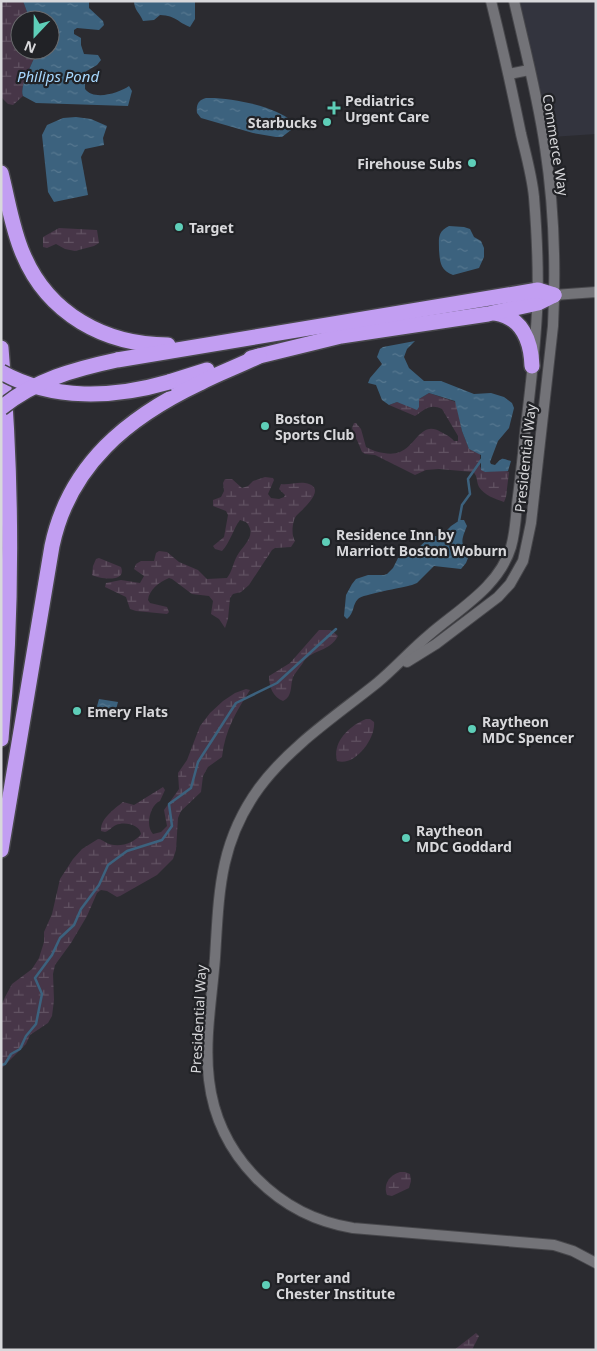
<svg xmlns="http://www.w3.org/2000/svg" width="597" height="1351" viewBox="0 0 597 1351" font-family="'Noto Sans',sans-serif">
<defs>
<pattern id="wetland-marsh" width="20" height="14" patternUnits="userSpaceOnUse" patternTransform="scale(1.25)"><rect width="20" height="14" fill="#473648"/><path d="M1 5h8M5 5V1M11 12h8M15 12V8" fill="none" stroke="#615262"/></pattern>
<pattern id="water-ripples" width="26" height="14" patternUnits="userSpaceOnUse" patternTransform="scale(1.25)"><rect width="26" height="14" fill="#3c627e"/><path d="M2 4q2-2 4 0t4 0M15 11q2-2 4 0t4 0" fill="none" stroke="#577890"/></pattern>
</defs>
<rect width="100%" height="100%" fill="#2b2b30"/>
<polygon fill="#33343e" points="519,1 596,1 596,134 551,137"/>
<g fill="url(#wetland-marsh)">
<path d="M1,1H23L30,20H20V50H37C34,62 19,85 23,96L13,105L8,104L2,98Z"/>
<polygon points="59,228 97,230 99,243 94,246 75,251 65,249 56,244 47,248 43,247 43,237"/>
<path d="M429,393L456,402L462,431L469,449L480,453V467L485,472L504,470L509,472L506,497L504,502C495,499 484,495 479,487C476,481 478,476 473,472L439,469L426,470L415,475L375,455L365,454L362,452L352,428L354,423H356L361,429L366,447C375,452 390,456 400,452C416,446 421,420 441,432C446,435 450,436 454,441H458V436L442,409C430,403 424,410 415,416L389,405L397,402L419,407V399Z"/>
<path d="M265,477L273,478L274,480L268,494L271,498L279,499L284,497L285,495L279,489L281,484C289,485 297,482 305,483C329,487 303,509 297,515C292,520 291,536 295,541L291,547L275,548L272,550L249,585L241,592L233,594L230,598L228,619L225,628L219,619L211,614L213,601L209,596L192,594L172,579L169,578C159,582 149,590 148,600L150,603L167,607L169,612L167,614L136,611L130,609L126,597L105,587L106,583L121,580L140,583L144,576L134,569L136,564L141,561H154L156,553L159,551L167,552L179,562L198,570L207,579L227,578C232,572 233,563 237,556C243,545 258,535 246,522L240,520C233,529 230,543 222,551L215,549L213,546L224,537L228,515L226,511L213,506V500L221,497L224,491L223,483L225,479H232L242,488L248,486L253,481Z"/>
<path d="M99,558L121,567C127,583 100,579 92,575L93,566L96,559Z"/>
<path d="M319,630H331L338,636C329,652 314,649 304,661C302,665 295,673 293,677C290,686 293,696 283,701C273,697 269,687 269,676L290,663Z"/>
<path d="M246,689L250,690C236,712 225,730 222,757L208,767L203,776L201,792L181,811L178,818L176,850L173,859L157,875L120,896L117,897L107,891L101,890L97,893L87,916L71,943L55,965L53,974L54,1000L52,1016L48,1023L30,1035L26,1044L1,1069V1006L5,997L12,984L32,969L39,958L44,942V932L52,914L60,879L73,859L82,849L98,839C101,839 103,841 105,842C116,849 134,844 141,834C140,825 125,821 116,825C112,827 109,831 105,832L101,831C100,819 114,809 123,802L134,805L163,787L165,790L160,801C150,805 145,826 153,834L161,832L167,826L164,810L179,789L178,773L187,760L200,726L210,713L223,701L235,693Z"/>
<path d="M366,719H370L374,722C376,738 355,767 337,761C332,742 349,726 366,719Z"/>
<path d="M400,1172H405L410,1174L411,1181L409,1188L392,1196L387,1195C383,1185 389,1175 400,1172Z"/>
<polygon points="476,1333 479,1336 472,1350 454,1350"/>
</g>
<g fill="url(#water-ripples)">
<path d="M23,1H89V8L103,21L104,25L99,30L77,28L74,30V34L81,38V45L84,54L98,55L101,60L97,65L85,72V89C94,101 119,93 129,86L132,91L128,106L36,103L23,96C19,85 34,62 37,50H50V20H30Z"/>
<path d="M134,1H195V19L190,27C177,22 177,16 160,15L154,20L143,21C140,13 134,10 134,1Z"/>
<path d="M206,98C229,97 274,106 292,121L291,130L282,137H276L253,133L201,118L197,113C196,105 198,100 206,98Z"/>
<polygon points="76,117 91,119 107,126 103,138 104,145 85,149 81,157 88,195 54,202 48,192 42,135 47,125 63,118"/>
<path d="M449,226L464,227L470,229L474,237L481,241L484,248V257L479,268L453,275C440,270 440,262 439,250C439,239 437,232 449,226Z"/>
<path d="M415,341L407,349L404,357L409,368L424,381H441L474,394L491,393L504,397L512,403L514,408L509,428L498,441L490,462L491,464L495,465C504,456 501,459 511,461L508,471L485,472L481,470V455L469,449L462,431L455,401L429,393L419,399V407L417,410L397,402L389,405L382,400L376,385L368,383L370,378L382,364L377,357L380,349L383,347Z"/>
<path d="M460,520H464L467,526C459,545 463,541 468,558L466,563L461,569L434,566L417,583L412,585C402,588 363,594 358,599C352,605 355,612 347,619L344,616L346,595L352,584L356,579L368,575H384L387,574L393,568L398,558L403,554L417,549L431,536H441L451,526Z"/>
<polygon points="99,699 118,702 115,713 96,710"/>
</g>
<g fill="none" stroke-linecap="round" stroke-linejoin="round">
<g stroke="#3c627e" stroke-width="2.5">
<polyline points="459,521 462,505 470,494 468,479 482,459"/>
<polyline points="1,1065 5,1064 11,1054 20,1049 26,1036 36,1024 42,994 35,978 52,955 60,938 74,925 81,909 99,885 108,865 127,851 162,840 172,826 169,804 191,788 198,762 236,703 277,683 336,629"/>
</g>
<g stroke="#47474b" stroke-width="12">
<g id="minor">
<path d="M491,1C502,45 512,90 521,134C526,155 532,176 534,197C537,235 539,274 537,312C535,352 530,393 525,433C523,457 520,481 517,504C516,518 515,533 511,547C499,587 459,609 429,635C411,650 395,668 377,683C337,715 290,746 259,788C219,843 219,893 215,958C212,998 204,1040 209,1080C218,1156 278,1216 353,1228L554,1245L573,1251L596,1263"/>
<polyline points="509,74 529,70"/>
<polyline points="554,295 596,292"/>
<path d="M407,662L436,644L498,597L510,584L523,561L531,523L553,326C556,266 554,206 545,147C538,98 525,49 514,1"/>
</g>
</g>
<g stroke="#47474b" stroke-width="18">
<g id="highway">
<path d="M1,173C8,200 12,229 23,254C48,314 105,345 168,345"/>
<path d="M495,313C522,317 531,341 532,366"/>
<path d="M1,348C12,478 13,609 1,739"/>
<polyline points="251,358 341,336 488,314 538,303 554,295"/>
<polyline points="117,360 538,290 554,295"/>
<polyline points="169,382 207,370"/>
<path d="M1,850L52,546C69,465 128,417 200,383C219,373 239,366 259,356"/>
</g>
</g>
<use href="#minor" stroke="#737378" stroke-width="10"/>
<use href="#highway" stroke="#c29ef2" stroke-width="15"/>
<g stroke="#47474b" stroke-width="18" stroke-linecap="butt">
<g id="highway-bridge">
<path d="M1,372C53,401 114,398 169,382"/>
<path d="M1,408C35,380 75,369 117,360"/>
</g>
</g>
<use href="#highway-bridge" stroke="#c29ef2" stroke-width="15"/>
</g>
<g fill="#5eceb8" stroke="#212226" stroke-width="2">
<path d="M331.5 100.5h5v5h5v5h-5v5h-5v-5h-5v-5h5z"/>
<circle cx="327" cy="122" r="5"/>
<circle cx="472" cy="163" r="5"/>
<circle cx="179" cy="227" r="5"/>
<circle cx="265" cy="426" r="5"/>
<circle cx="326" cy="542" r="5"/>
<circle cx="77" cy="711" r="5"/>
<circle cx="472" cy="729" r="5"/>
<circle cx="406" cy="838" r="5"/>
<circle cx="266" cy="1285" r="5"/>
</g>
<g text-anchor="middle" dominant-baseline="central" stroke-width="4.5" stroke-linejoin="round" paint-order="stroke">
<g font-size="14" font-weight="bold" fill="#d8d8db" stroke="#212226" text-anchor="start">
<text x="345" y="100">Pediatrics<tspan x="345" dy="16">Urgent Care</tspan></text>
<text x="317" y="122" text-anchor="end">Starbucks</text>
<text x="462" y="163" text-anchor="end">Firehouse Subs</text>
<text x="189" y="227">Target</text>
<text x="275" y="418">Boston<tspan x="275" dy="16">Sports Club</tspan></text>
<text x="336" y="534">Residence Inn by<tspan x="336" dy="16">Marriott Boston Woburn</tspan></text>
<text x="87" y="711">Emery Flats</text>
<text x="482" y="721">Raytheon<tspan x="482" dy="16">MDC Spencer</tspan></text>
<text x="416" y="830">Raytheon<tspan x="416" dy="16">MDC Goddard</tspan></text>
<text x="276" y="1277">Porter and<tspan x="276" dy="16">Chester Institute</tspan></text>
</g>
<g font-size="14" fill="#d8d8db" stroke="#212226">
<text transform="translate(556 145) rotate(81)">Commerce Way</text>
<text transform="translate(525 458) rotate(-84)">Presidential Way</text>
<text transform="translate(198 1019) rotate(-87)">Presidential Way</text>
</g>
<g font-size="15" font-style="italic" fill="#a7d8fe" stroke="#212226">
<text x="58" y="76">Philips Pond</text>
</g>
</g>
<rect width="597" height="1351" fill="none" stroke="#d8d8db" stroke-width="5"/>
<g transform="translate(35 35) rotate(202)"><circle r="24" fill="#212226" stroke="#6a6b6e"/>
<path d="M0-4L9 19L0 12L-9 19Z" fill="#5eceb8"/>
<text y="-8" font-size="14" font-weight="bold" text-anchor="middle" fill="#d8d8db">N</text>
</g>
</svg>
